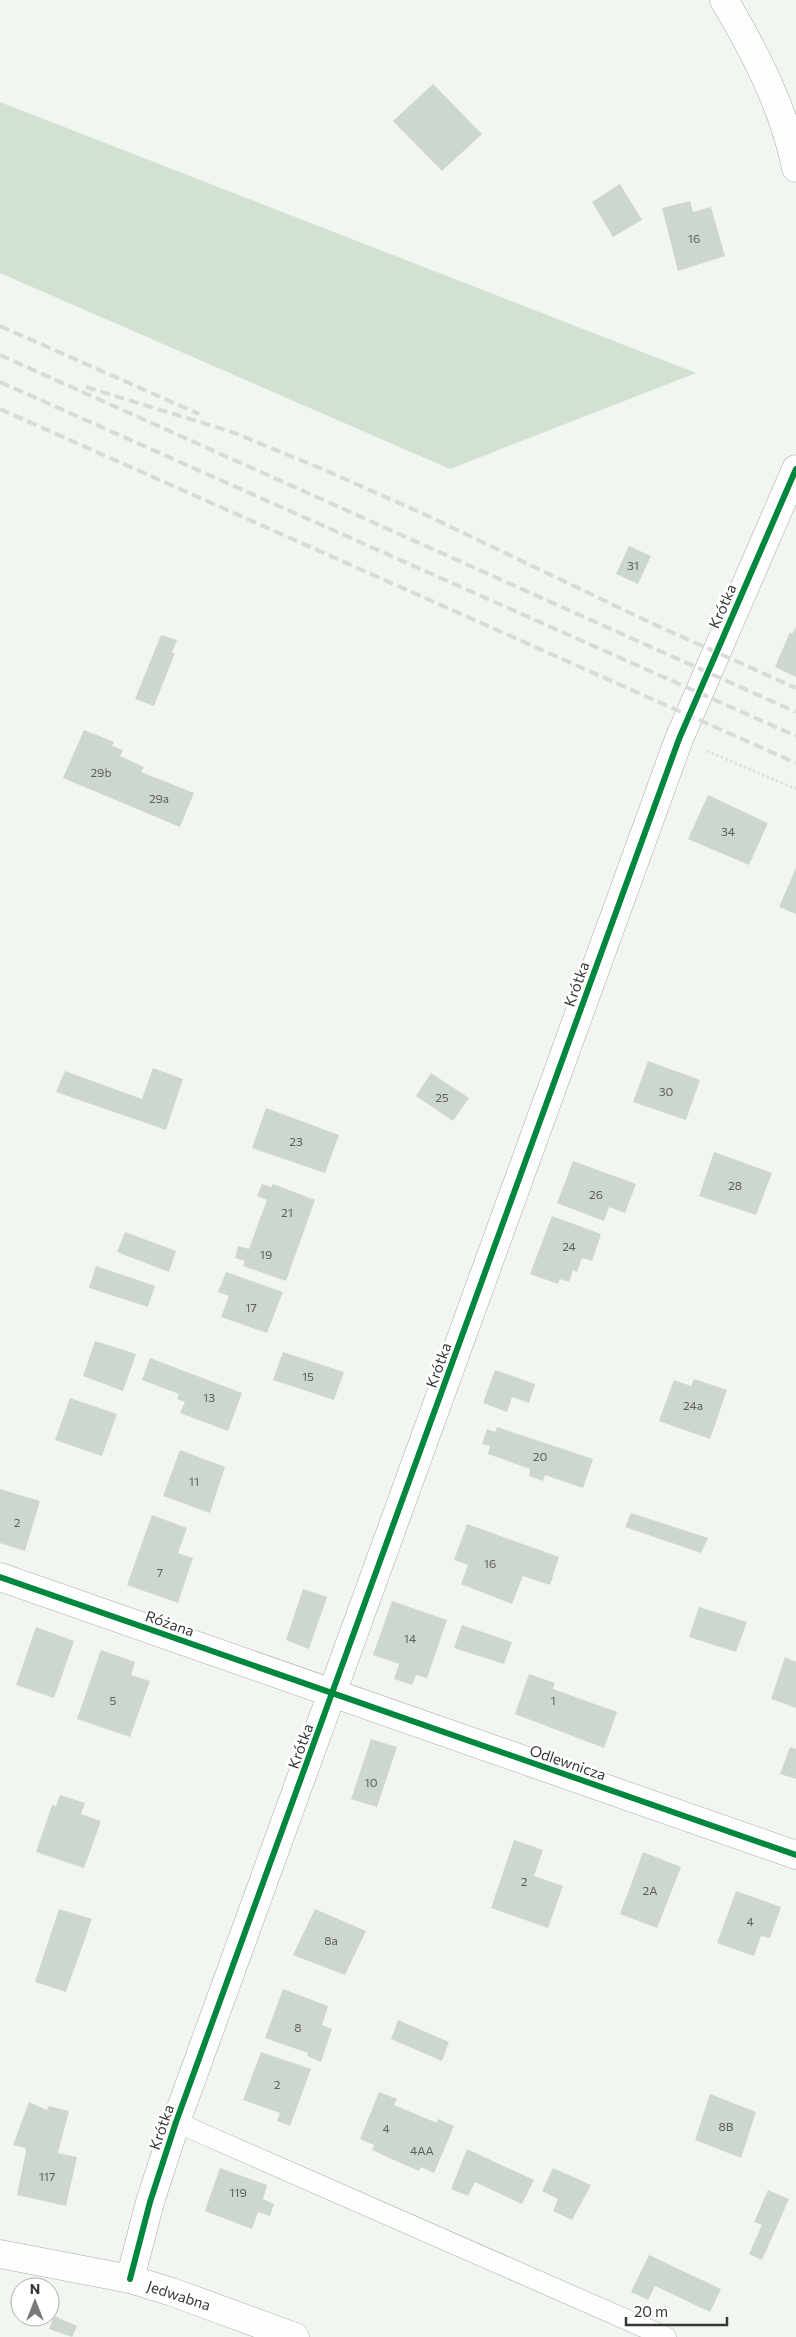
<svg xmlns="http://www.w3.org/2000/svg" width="796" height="2337" viewBox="0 0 796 2337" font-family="Commissioner,sans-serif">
<rect width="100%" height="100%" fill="#f1f6f1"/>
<polygon fill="#d2e1d2" points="0,102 696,373 450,469 0,273"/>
<g fill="#ced7cd">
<polygon points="433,84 482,134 442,171 393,121"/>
<polygon points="620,184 642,220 613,237 592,202"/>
<polygon points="690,201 693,212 711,207 725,256 678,271 662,208"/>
<polygon points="629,546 651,556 638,584 616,574"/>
<polygon points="796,627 796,677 775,667 790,632 792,634"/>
<polygon points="161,635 177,640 172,653 175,653 154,706 135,699"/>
<polygon points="84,730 114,742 112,746 123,750 120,756 144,767 141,772 194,793 180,827 63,778"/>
<polygon points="708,795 768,823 749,865 688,839"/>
<polygon points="796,868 796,914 779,907"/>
<polygon points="648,1061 700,1080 686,1120 633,1102"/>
<polygon points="153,1068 183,1079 166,1130 56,1092 65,1071 142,1099"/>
<polygon points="431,1073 469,1098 453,1121 416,1096"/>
<polygon points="266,1108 339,1135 325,1173 252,1148"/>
<polygon points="714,1152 772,1173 756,1215 699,1196"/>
<polygon points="573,1161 636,1184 625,1213 609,1207 604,1221 557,1203"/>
<polygon points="262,1184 271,1187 273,1184 315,1200 286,1281 243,1266 245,1261 235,1258 238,1246 249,1249 258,1224 267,1200 257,1196"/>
<polygon points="552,1216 601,1234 592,1261 582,1258 577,1272 573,1270 569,1282 560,1279 558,1284 530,1274"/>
<polygon points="125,1232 176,1251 169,1272 117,1252"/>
<polygon points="96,1266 155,1286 148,1307 89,1288"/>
<polygon points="226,1272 283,1292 267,1333 221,1317 229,1296 218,1292"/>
<polygon points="95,1341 136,1354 123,1391 83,1376"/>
<polygon points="283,1352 344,1372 334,1400 273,1380"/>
<polygon points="150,1358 242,1393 228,1431 180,1413 185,1402 177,1399 179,1394 142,1380"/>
<polygon points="495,1370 535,1384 529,1403 512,1397 507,1412 483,1403"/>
<polygon points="694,1379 727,1390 710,1439 659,1421 674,1380 691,1386"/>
<polygon points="70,1398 117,1414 102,1456 55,1440"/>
<polygon points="497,1427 593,1459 583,1488 545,1475 543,1481 529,1476 530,1469 488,1454 490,1446 482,1444 487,1429 495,1432"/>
<polygon points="180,1450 225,1467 210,1513 163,1496"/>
<polygon points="0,1489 40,1501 25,1551 0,1543"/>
<polygon points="631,1513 708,1538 701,1553 625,1527"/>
<polygon points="152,1515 187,1528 178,1553 193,1558 178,1603 127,1585"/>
<polygon points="467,1524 559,1557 550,1585 523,1576 512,1604 461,1584 468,1565 454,1560"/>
<polygon points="303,1589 327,1597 309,1649 286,1640"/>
<polygon points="392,1601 447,1620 427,1678 416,1675 412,1685 394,1679 399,1664 373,1655"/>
<polygon points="699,1607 747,1622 736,1652 689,1637"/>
<polygon points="462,1625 512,1642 504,1664 454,1648"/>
<polygon points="36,1627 74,1641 54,1698 16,1685"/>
<polygon points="101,1650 135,1662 131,1675 150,1681 130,1737 77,1719"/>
<polygon points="785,1657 796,1662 796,1708 771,1699"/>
<polygon points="529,1674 555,1683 553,1689 617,1712 604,1748 515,1714"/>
<polygon points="371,1739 397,1747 377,1807 351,1799"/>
<polygon points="790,1747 796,1749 796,1779 780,1774"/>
<polygon points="60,1795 85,1803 81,1814 101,1821 84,1868 36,1852 52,1805 56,1806"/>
<polygon points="514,1840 543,1850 534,1876 563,1886 548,1928 491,1908"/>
<polygon points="643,1852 681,1867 657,1928 620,1914"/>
<polygon points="736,1891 781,1907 770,1938 761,1936 754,1956 717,1943"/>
<polygon points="59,1909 92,1919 66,1992 35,1982"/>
<polygon points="315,1909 366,1931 345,1975 293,1955"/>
<polygon points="283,1989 328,2006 322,2025 332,2029 321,2062 307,2056 308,2053 265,2038"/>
<polygon points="398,2020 449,2042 442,2061 391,2039"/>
<polygon points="261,2052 311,2069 290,2126 277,2121 280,2113 243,2100"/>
<polygon points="379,2092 397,2099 394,2105 437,2123 438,2119 454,2126 434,2173 421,2167 419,2171 396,2161 372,2150 374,2145 360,2139"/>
<polygon points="710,2094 756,2112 741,2158 695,2140"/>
<polygon points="29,2102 47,2110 49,2106 69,2111 58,2153 77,2157 66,2206 17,2195 26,2151 25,2148 13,2145"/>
<polygon points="467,2149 534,2180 522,2204 475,2182 468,2196 451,2189"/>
<polygon points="220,2168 267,2185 263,2199 274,2204 270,2216 258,2212 252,2229 205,2211"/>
<polygon points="553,2168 591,2185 572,2220 553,2211 558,2199 542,2191"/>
<polygon points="768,2190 789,2199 762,2260 749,2254 762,2225 754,2222"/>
<polygon points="649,2255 721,2289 710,2312 655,2286 648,2300 631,2292"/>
<polygon points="54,2316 77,2326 72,2337 49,2329"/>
</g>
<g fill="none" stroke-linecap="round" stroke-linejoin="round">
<g stroke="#a6aaa6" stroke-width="21">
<polyline id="lane" points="176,2122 666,2337"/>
</g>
<g stroke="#a6aaa6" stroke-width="29">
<g id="street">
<path d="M724,0C755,52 784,108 796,168"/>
<polyline points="0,1577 796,1855"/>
<polyline points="0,2254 130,2279 172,2292 295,2337"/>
<polyline points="130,2279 150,2202 176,2122 679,739 796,469"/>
</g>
</g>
<polyline stroke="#dee0de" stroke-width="3" stroke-dasharray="2.5 2.5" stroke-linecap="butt" points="707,751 796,789"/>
<use href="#lane" stroke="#fdfefd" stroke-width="20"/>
<use href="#street" stroke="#fdfefd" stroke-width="28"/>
<g stroke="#d9dbd9" stroke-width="4" stroke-dasharray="10 5" stroke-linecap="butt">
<polyline points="0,326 199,414"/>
<polyline points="0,355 796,712"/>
<polyline points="0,382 796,736"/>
<polyline points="86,387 232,432 327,471 426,515 649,622 796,688"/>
<polyline points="0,409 796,763"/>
</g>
<g stroke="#fff" stroke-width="9">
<g id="cycleway">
<polyline points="0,1577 796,1855"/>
<polyline points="130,2279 150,2202 176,2122 679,739 796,469"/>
</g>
</g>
<use href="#cycleway" stroke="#00873e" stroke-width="6"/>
</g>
<g text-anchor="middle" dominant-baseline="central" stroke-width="5" stroke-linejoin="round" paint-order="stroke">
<g font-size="12" fill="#5b605b">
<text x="694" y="238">16</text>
<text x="633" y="565">31</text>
<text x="101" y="772">29b</text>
<text x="159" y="798">29a</text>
<text x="728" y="831">34</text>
<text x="666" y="1091">30</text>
<text x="442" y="1097">25</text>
<text x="296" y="1141">23</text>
<text x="735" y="1185">28</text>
<text x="596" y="1194">26</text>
<text x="287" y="1212">21</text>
<text x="569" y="1246">24</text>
<text x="266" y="1254">19</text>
<text x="251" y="1307">17</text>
<text x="308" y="1376">15</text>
<text x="209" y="1397">13</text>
<text x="693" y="1405">24a</text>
<text x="540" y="1456">20</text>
<text x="194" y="1481">11</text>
<text x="17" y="1522">2</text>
<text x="490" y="1563">16</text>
<text x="160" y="1572">7</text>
<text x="410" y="1638">14</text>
<text x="113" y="1700">5</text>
<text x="553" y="1700">1</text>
<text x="371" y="1782">10</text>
<text x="524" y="1881">2</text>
<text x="650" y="1890">2A</text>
<text x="750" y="1921">4</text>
<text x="331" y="1940">8a</text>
<text x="298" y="2027">8</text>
<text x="277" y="2084">2</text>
<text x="726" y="2126">8B</text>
<text x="386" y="2128">4</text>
<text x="422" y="2150">4AA</text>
<text x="47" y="2176">117</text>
<text x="238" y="2192">119</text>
</g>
<g font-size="15" fill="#353835" stroke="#fff">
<text transform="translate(722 606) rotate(-66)">Krótka</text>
<text transform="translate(576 984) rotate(-70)">Krótka</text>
<text transform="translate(438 1365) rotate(-70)">Krótka</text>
<text transform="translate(170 1623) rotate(19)">Różana</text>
<text transform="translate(300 1746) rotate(-70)">Krótka</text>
<text transform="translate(568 1762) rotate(19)">Odlewnicza</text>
<text transform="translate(161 2127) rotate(-71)">Krótka</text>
<text transform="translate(179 2295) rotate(18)">Jedwabna</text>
</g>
</g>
<g transform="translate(35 2302)"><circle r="24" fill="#ffffff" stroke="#aeafae"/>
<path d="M0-4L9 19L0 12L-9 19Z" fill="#777a77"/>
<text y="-8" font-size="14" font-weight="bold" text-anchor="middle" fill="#353835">N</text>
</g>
<path d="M626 2317v8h101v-8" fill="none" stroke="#353835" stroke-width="2.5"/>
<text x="634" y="2317" font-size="15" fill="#353835" stroke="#ffffff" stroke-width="4" paint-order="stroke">20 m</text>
</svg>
